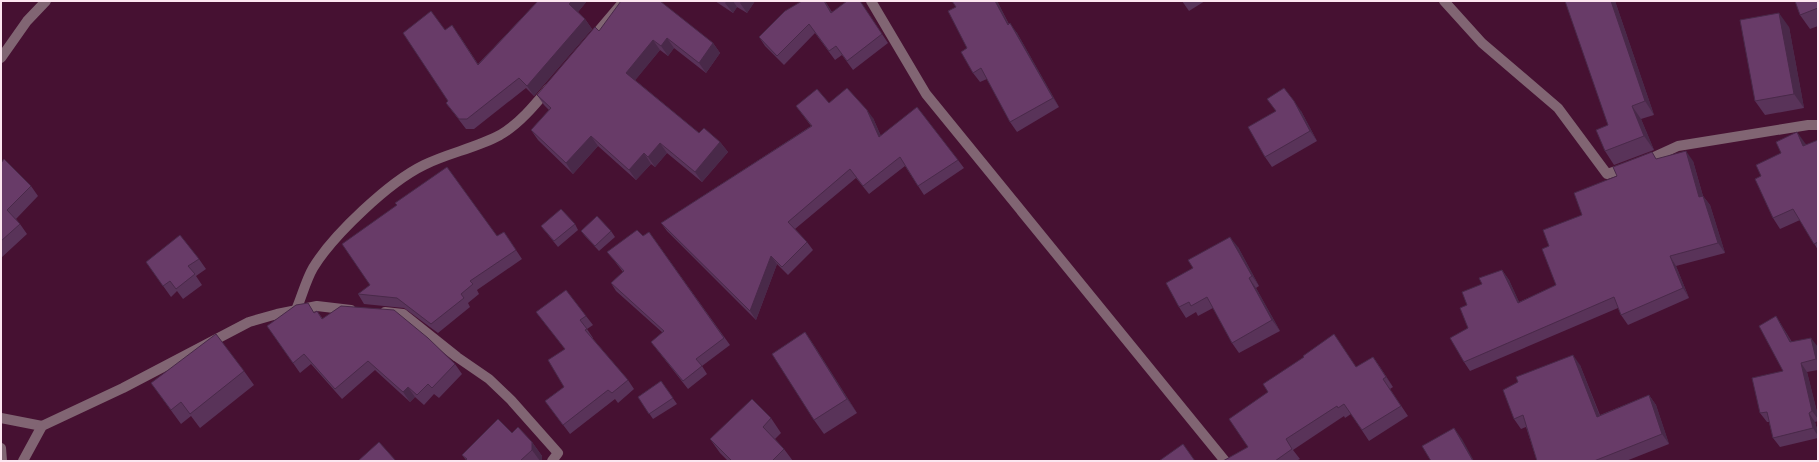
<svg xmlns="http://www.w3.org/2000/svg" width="1819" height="462" viewBox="0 0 1819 462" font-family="Georgia,serif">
<rect width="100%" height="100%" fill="#461132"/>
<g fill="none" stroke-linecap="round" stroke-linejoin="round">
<g stroke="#816573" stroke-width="10">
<polyline points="871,1 926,94 1225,461"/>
<polyline points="1444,1 1482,43 1558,108 1607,174 1628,167"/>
<polyline points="590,41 624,1"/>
<polyline points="1,58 27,21 46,1"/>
<polyline points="1643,162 1678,146 1808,125 1818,125"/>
<path d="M296,310C302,296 306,280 313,268C333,235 389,182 424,165C448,153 476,148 500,135C519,124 534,106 548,89"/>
<polyline points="385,312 403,314 457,357 489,379 511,400 558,453 552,461"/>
<polyline points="1,418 42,426"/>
<polyline points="1,448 2,461"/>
<polyline points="23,461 42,426 123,388 249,322 277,314 317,306 351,310"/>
</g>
</g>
<g fill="#593359">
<polygon points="538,1 587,1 578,12 585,19 592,29 534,96 526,88 474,129 466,129 446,103 448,101 459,35 478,64"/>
<polygon points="715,1 755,1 747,13 737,7 733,13"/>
<polygon points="802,1 825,1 832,12 860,1 888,43 853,70 842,55 835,60 815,33 784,65 765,46 759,37"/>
<polygon points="997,1 1009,24 1017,33 1059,107 1017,132 1010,122 987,79 980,82 973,73 956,7"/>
<polygon points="1182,1 1205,1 1189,11"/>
<polygon points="1615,1 1654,115 1641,119 1654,150 1614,165 1605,151 1608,125"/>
<polygon points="1818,1 1818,26 1810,29 1800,15"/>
<polygon points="1789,27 1804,108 1765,115 1755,101"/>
<polygon points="599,31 713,43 720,53 706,73 674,48 668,56 660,50 635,80 699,133 720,142 728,152 702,182 667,153 655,167 651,164 636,180 598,146 573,174 538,140 531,130 549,110 544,105 537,95"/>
<polygon points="829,103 873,118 881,136 958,160 964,168 924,195 905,166 869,194 856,178 795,229 807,242 813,250 788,275 777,264 756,320 667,231 661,223 811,126 796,106"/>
<polygon points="1301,111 1317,141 1272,167 1265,157"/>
<polygon points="1818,140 1818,250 1800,220 1780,229 1773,218 1761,176 1805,143 1806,145"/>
<polygon points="1657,159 1693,161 1703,196 1710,205 1725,253 1676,266 1689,298 1628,325 1621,315 1618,308 1470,371 1464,362 1468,328 1467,305 1482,284 1502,270 1509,280 1519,302 1556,285 1549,246 1582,215 1617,176"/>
<polygon points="1,163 31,186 38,196 16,219 20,224 27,234 1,258"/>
<polygon points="575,224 578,230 558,247 541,226"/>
<polygon points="581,231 611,231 615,237 599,251 585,236"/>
<polygon points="504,232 522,259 477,290 479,294 468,303 470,307 438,333 404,308 364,304 358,294 497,236"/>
<polygon points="649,232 730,345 702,366 707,374 688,389 651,342 663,333 616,291 611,283 623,272 613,259 607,252 643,236"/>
<polygon points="1238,247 1259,286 1256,288 1280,331 1239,353 1232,343 1213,308 1198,316 1196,312 1186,318 1179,307"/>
<polygon points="199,259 206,269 196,276 202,285 183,299 177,291 171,297 146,262"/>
<polygon points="317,311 323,319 455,364 462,374 439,398 434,394 424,405 415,397 410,402 375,370 342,399 311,364 300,373 267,326 314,312"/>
<polygon points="536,312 586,316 593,325 587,329 593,338 593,339 628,380 634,389 618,403 615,399 570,434 545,401 564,387 565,349"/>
<polygon points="1776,316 1782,326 1792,342 1818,347 1818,370 1807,372 1818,416 1818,421 1815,422 1818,433 1818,438 1780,447 1773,438 1769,422 1767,422 1760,413 1783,371"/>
<polygon points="805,332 815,347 857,413 824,434 814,420"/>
<polygon points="1373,357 1380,367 1393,387 1390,389 1408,416 1369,441 1351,414 1345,418 1344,416 1293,450 1300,459 1296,461 1223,461 1248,447 1356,367"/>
<polygon points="1580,365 1600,415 1649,395 1656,405 1669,444 1626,461 1537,461 1526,427 1521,429 1514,419"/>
<polygon points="244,371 254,385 200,428 191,416 181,424 151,383"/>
<polygon points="661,381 677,404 653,419 638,397"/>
<polygon points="771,418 781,433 775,439 784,449 793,461 728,461 720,453 710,439"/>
<polygon points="512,433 532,442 542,456 542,461 465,461 466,460 462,455"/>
</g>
<g fill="#492949">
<polygon points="572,1 587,1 576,14 569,4"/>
<polygon points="727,1 733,1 737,7 733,13 725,3"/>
<polygon points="741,1 755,1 747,13 740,3"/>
<polygon points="824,1 825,1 837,22 831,13"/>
<polygon points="995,1 997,1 1014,35 1008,25"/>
<polygon points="1611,1 1615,1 1654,115 1645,101"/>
<polygon points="1779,13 1789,27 1804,108 1794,94"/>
<polygon points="585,19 592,29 534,96 527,86"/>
<polygon points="1010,23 1017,33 1059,107 1053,98"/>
<polygon points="667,38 674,48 668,56 661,46"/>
<polygon points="653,40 660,50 633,83 626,73"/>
<polygon points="713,43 720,53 706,73 699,63"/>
<polygon points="1294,101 1301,111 1317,141 1310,131"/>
<polygon points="1632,106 1641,119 1654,150 1644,136"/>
<polygon points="867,110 873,118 885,146 879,137"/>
<polygon points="1797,132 1805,143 1811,158 1803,146"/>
<polygon points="591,136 598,146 573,174 566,163"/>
<polygon points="720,142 728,152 702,182 695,172"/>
<polygon points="660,143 667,153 655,167 648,157"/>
<polygon points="1686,151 1693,161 1706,207 1699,197"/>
<polygon points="644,153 651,164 636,180 629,170"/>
<polygon points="1703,196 1710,205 1725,253 1718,243"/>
<polygon points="1230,237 1238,247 1259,286 1252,276"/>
<polygon points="771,256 777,264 756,320 750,311"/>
<polygon points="1670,256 1676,266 1689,298 1683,288"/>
<polygon points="1502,270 1509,280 1524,313 1518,303"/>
<polygon points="1249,278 1256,288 1280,331 1272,320"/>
<polygon points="1776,316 1782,326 1797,352 1790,342"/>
<polygon points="805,332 815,347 857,413 847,399"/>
<polygon points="1811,338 1818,347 1818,362 1816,359"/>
<polygon points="1573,355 1580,365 1604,427 1597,417"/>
<polygon points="1373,357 1380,367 1393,387 1386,377"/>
<polygon points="1801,363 1807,372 1818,416 1818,419 1812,411"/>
<polygon points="408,387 415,397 410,402 403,392"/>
<polygon points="1649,395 1656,405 1669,444 1662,434"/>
<polygon points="1809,413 1815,422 1818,433 1818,436 1813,428"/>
<polygon points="1454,428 1462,439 1474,461 1473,461"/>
<polygon points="532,442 542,456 542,461 540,461 532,450"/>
</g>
<g fill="#683b68" stroke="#492949">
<polygon points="538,1 572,1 569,4 585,19 527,86 519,78 467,119 459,119 446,103 448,101 403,33 431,11 445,30 452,25 478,65"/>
<polygon points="621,1 660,1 713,43 699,63 667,38 661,46 653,40 626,73 699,133 704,128 720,142 695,172 660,143 648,157 644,153 629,170 591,136 566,163 531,130 551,108 537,95 595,27 599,31"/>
<polygon points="802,1 824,1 831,13 847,1 860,1 882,34 847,61 836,46 829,51 809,24 777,56 759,37 785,11"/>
<polygon points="952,1 995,1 1008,25 1010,23 1053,98 1010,122 981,68 973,73 961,52 967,48 948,11 956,7"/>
<polygon points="1565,1 1611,1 1645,101 1632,106 1644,136 1605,151 1596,130 1608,125"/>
<polygon points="1795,1 1818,1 1818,8 1800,15"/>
<polygon points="1779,13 1794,94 1755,101 1740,20"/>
<polygon points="847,88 867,110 879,137 917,107 958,160 918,186 900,157 863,186 850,169 788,222 807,242 782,267 771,256 750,311 661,223 812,126 796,106 817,89 829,103"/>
<polygon points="1284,88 1294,101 1310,131 1265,157 1248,127 1276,111 1267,99"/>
<polygon points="1797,132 1803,146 1818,140 1818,242 1814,244 1793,209 1773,218 1755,179 1761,176 1756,165 1781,153 1776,142"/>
<polygon points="1686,151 1699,197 1703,196 1718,243 1670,256 1683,288 1621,315 1614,297 1464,362 1450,338 1468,328 1460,308 1467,305 1462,292 1482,284 1479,278 1502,270 1518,303 1556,285 1542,249 1549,246 1543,230 1582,215 1574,193 1617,176 1613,167 1652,152 1656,159"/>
<polygon points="4,159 31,186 7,210 20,224 1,241 1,163"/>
<polygon points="447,167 497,236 504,232 516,250 470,281 473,284 461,294 464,298 431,324 397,298 358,294 370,285 342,244 397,205 395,203"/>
<polygon points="561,209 575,224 554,241 541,226"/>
<polygon points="597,216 611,231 595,246 581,231"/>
<polygon points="637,230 643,236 649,232 724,338 696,359 702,366 683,381 651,342 664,331 611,283 624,271 607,252"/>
<polygon points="180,235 199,259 188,266 195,274 176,289 170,281 163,286 146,262"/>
<polygon points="1230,237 1252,276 1249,278 1272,320 1232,343 1207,297 1191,306 1189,302 1179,307 1166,283 1193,268 1188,260"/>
<polygon points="566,290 586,316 580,320 587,329 585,330 628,380 612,393 608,390 563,425 545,401 564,387 548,360 565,349 536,312"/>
<polygon points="308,303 314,313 317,311 322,319 341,306 394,310 428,338 455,364 432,388 428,384 417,395 408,387 403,392 368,361 335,389 304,354 293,363 267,326 296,305"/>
<polygon points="1776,316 1790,342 1811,338 1816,359 1801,363 1812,411 1809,413 1813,428 1773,438 1767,412 1760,413 1752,378 1783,371 1759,326"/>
<polygon points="805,332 847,399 814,420 772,354"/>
<polygon points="216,334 244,371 190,414 181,402 171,410 151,383"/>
<polygon points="1334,334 1356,367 1373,357 1386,377 1383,379 1401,406 1362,430 1344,404 1338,408 1337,406 1286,439 1292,449 1275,461 1223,461 1248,447 1229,419 1268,392 1263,384 1304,357 1303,356"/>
<polygon points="1573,355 1597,417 1649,395 1662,434 1594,461 1537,461 1523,415 1514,419 1503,390 1518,382 1516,377"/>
<polygon points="661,381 673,398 649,414 638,397"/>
<polygon points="752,399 771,418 763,427 784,449 772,461 732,461 710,439"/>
<polygon points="498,419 512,433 518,427 532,442 532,450 520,461 465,461 467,459 462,455"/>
<polygon points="1454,428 1473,461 1431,461 1422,446"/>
<polygon points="379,442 396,461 358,461"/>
<polygon points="1183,444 1195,461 1159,461"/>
</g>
<rect width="1819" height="462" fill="none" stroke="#fce6f0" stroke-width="4"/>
</svg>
